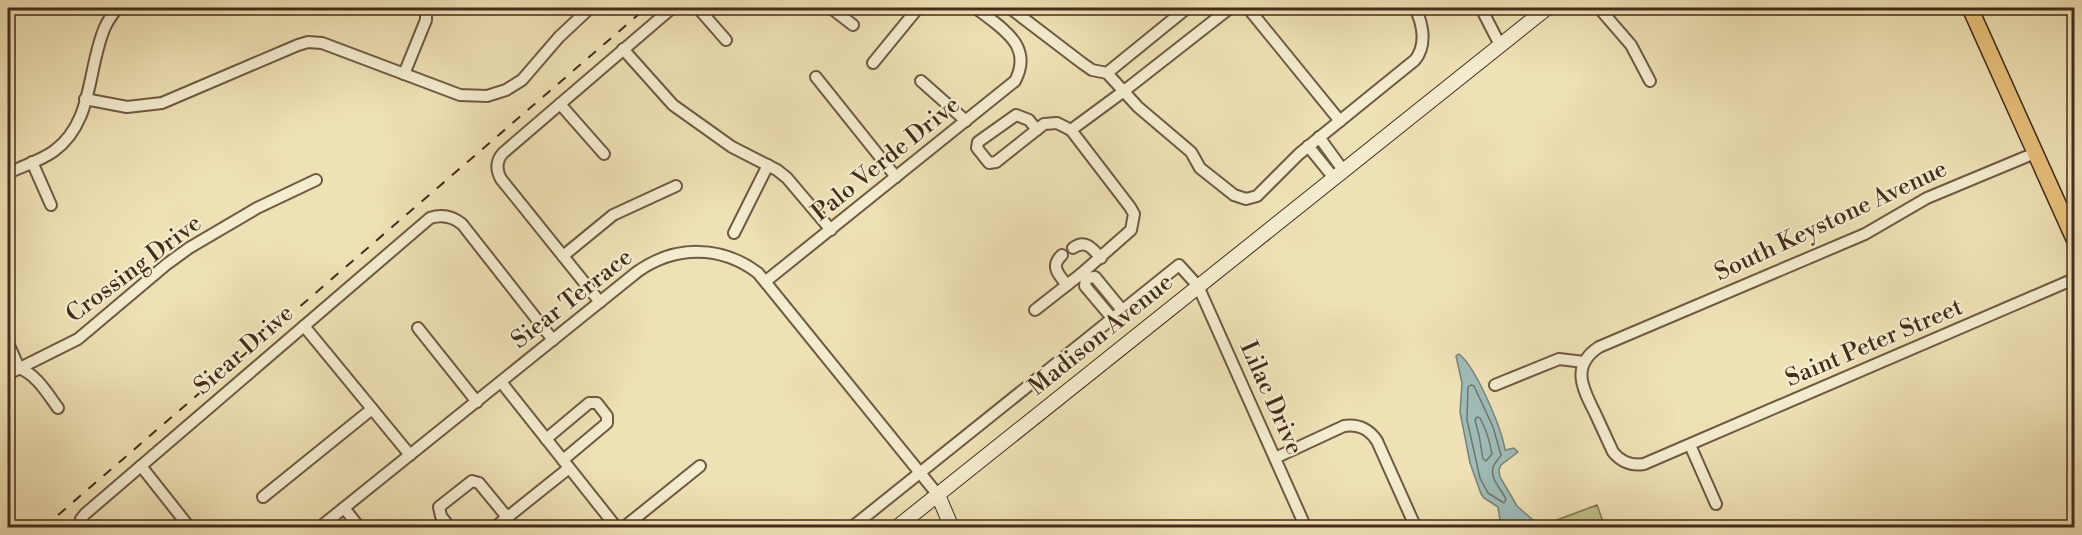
<svg xmlns="http://www.w3.org/2000/svg" width="2082" height="535" viewBox="0 0 2082 535" font-family="'Libre Bodoni',serif">
<rect width="100%" height="100%" fill="#eee1b5"/>
<filter id="stains"><feTurbulence type="fractalNoise" baseFrequency=".00333" numOctaves="4"/><feColorMatrix values="0 0 0 0 .2 0 0 0 0 .09 0 0 0 0 .02 0 0 0 .5 -.17"/></filter>
<radialGradient id="worn" r=".72"><stop offset=".6" stop-color="#630" stop-opacity="0"/><stop offset="1" stop-color="#630" stop-opacity=".3"/></radialGradient>
<polygon fill="#bec18a" stroke="#817652" stroke-width="1.5" points="1597,505 1605,527 1556,527 1554,521"/>
<path fill="#9ebbb7" stroke="#7a8279" stroke-width="1.5" d="M1459,354C1476,367 1502,429 1505,450L1514,448L1518,452L1501,465L1499,470L1500,477L1517,506L1541,527H1501L1498,507L1484,498L1481,494L1470,463L1460,412L1462,383L1456,356Z"/>
<g fill="none" stroke-linecap="round" stroke-linejoin="round">
<g stroke="#717469" stroke-width="1.5">
<path d="M1471,385L1474,386L1493,427L1501,455C1499,459 1495,462 1493,467C1490,479 1501,489 1506,499L1504,503L1488,493L1480,478L1467,420L1468,387Z"/>
<path d="M1477,417L1480,418C1486,429 1490,442 1492,454L1486,461L1483,459L1479,435L1475,420Z"/>
</g>
<g stroke="#6e5942" stroke-width="14">
<g id="street">
<polyline points="698,8 726,40"/>
<polyline points="831,8 853,25"/>
<path d="M1010,8L1082,63L1092,70L1107,73L1138,107L1191,152L1200,168L1234,195L1246,199L1257,196L1299,154L1415,60C1427,45 1423,24 1415,8"/>
<polyline points="1248,8 1340,121"/>
<polyline points="1481,8 1500,45"/>
<polyline points="1599,8 1631,45 1650,81"/>
<polyline points="623,49 673,105 732,147 777,170 787,178 831,230"/>
<polyline points="873,63 918,8"/>
<polyline points="1107,73 1187,8"/>
<polyline points="404,74 426,20 426,8"/>
<polyline points="816,77 896,177"/>
<polyline points="921,81 966,121"/>
<polyline points="85,99 127,107 162,103 298,45 308,42 322,43 460,95 487,96 506,90 522,80 559,37 590,8"/>
<polyline points="560,104 604,154"/>
<polyline points="1037,130 1029,120 1016,115 978,142 977,148 989,163 996,162 1044,124 1057,123 1071,130"/>
<polyline points="1319,137 1343,170"/>
<polyline points="1308,146 1334,178"/>
<path d="M2035,153L1927,198L1865,234L1599,347C1570,366 1583,389 1595,413C1601,426 1607,439 1613,452C1621,462 1631,466 1644,464L2074,279"/>
<polyline points="32,162 51,205"/>
<path d="M8,173C23,166 40,161 54,151C94,122 87,68 105,27C108,20 113,14 117,8"/>
<polyline points="734,233 768,165"/>
<path d="M1073,248C1085,239 1092,248 1101,258"/>
<path d="M1062,255C1050,266 1058,274 1067,285"/>
<polyline points="563,256 613,215 676,186"/>
<polyline points="1081,274 1131,230 1134,214 1130,207 1071,130 1124,91 1230,8"/>
<polyline points="1086,278 1085,286 1112,318"/>
<path d="M766,281L1015,81C1034,45 1001,28 976,8"/>
<path d="M600,302L501,179C496,170 496,161 503,153L672,8"/>
<polyline points="1035,310 1081,274 1086,278 1095,277 1122,310"/>
<polyline points="304,326 410,455"/>
<polyline points="418,328 477,402"/>
<path d="M8,343L19,368C37,375 47,393 58,408"/>
<polyline points="8,374 78,339 167,264 189,248 257,208 316,180"/>
<polyline points="501,382 617,528"/>
<polyline points="1495,385 1559,359 1584,362"/>
<polyline points="546,439 589,403 597,403 607,416 607,423 563,460"/>
<polyline points="1690,445 1716,504"/>
<path d="M1275,458L1344,426C1359,424 1369,429 1377,441L1416,528"/>
<polyline points="141,466 190,528"/>
<polyline points="263,497 372,409"/>
<polyline points="344,508 360,528"/>
<path d="M81,528V519L85,514L430,218C442,214 452,216 462,224L553,340"/>
<path d="M319,528L637,272C675,245 721,245 758,273L938,495"/>
<polyline points="450,528 441,516 439,507 472,481 479,483 507,517"/>
<polyline points="494,528 569,468"/>
<polyline points="623,528 700,466"/>
<polyline points="851,528 1179,265 1198,286 1306,528"/>
</g>
</g>
<g stroke="#442c1b" stroke-width="16">
<g id="secondary">
<polyline points="938,495 952,528"/>
<polyline points="896,528 1547,8"/>
</g>
</g>
<g stroke="#442c1b" stroke-width="18">
<polyline id="primary" points="1970,8 2074,239"/>
</g>
<use href="#street" stroke="#f4eccf" stroke-width="10"/>
<use href="#secondary" stroke="#f4eccf" stroke-width="14"/>
<use href="#primary" stroke="#e7c07a" stroke-width="15"/>
<polyline stroke="#442c1b" stroke-width="2" stroke-dasharray="10 10" stroke-linecap="butt" points="43,528 646,8"/>
</g>
<g text-anchor="middle" dominant-baseline="central" stroke-width="4.5" stroke-linejoin="round" paint-order="stroke">
<g font-size="24" fill="#442c1b" stroke="#f4eccf">
<text transform="translate(886 159) rotate(-39)">Palo Verde Drive</text>
<text transform="translate(1831 221) rotate(-25)">South Keystone Avenue</text>
<text transform="translate(134 269) rotate(-37)">Crossing Drive</text>
<text transform="translate(572 299) rotate(-38)">Siear Terrace</text>
<text transform="translate(1101 335) rotate(-39)">Madison Avenue</text>
<text transform="translate(1874 343) rotate(-23)">Saint Peter Street</text>
<text transform="translate(244 350) rotate(-41)">Siear Drive</text>
<text transform="translate(1271 398) rotate(66)">Lilac Drive</text>
</g>
</g>
<rect width="2082" height="535" fill="none" stroke="#eee1b5" stroke-width="30"/>
<rect x="9" y="9" width="2064" height="517" fill="none" stroke="#442c1b" stroke-width="3"/>
<rect x="15" y="15" width="2052" height="505" fill="none" stroke="#442c1b" stroke-width="1.5"/>
<rect width="100%" height="100%" filter="url(#stains)"/>
<rect width="100%" height="100%" fill="url(#worn)"/>
</svg>
